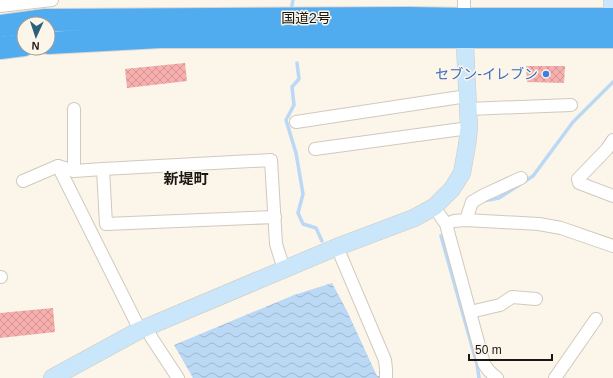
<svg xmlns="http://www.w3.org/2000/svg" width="613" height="378" viewBox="0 0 613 378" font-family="Arial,'Noto Sans JP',sans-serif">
<defs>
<pattern id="water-waves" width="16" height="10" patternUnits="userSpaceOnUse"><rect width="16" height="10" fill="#bbd8f5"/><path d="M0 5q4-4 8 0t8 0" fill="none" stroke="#a0b9d1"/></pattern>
<pattern id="building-cross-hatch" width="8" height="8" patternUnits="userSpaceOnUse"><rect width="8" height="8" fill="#f7afae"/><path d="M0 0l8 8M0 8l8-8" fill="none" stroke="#d39695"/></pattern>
</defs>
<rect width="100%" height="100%" fill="#fcf5ea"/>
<polygon fill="url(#water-waves)" points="332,283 347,311 377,376 383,376 382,378 193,378 174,345 294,295"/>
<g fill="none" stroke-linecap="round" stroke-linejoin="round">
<g stroke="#bbd8f5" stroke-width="3.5">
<polyline points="291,11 293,0"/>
<polyline points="297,63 299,79 292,87 294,105 286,120 296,153 303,194 298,213 303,224 316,228 322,241"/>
<polyline points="483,201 499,198 533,176 573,122 613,82"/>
<polyline points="441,236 477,364 479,378"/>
</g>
</g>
<g fill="url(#building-cross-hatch)">
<polygon points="185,63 187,81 127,88 125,69"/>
<polygon points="526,66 565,66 564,83 527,82"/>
<polygon points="53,308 55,332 0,338 0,313"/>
</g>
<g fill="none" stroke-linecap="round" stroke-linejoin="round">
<g stroke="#d0c9be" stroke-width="14">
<g id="street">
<polyline points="0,6 52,0"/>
<polyline points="464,19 464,0"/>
<polyline points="74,109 74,171"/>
<polyline points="468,109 571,105"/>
<polyline points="296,122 467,96"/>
<polyline points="613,140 607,149 578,179 579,183 613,196"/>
<polyline points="315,149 469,128"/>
<polyline points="58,166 140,330"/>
<polyline points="103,169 106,224 275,217"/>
<polyline points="23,181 58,166 74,171 103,169 271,160 276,244 281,260 285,269"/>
<polyline points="434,207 446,224 484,364 489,371 497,378"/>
<polyline points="466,220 472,202 484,195 521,178"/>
<polyline points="446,224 454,221 466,220 539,224 561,228 613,246"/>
<polyline points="337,247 385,360 386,369 386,378"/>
<polyline points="0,277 1,277"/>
<polyline points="470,312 500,305 512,297 536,299"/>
<polyline points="148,327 151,337 178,378"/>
<polyline points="555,378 596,319"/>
</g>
</g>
<g stroke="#d0c9be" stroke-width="18">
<g id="secondary">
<polyline points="612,0 613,32"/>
<polyline points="52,378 140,330 337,247 414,218 434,207 452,189 462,173 467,145 469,128 464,25"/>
</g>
</g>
<g stroke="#d6d5d5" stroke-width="24">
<g id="highway">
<polyline points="0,26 45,20 408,18 464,19 613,19"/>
<polyline points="48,43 160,37 613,37"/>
<polyline points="0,48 24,45"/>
</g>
</g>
<use href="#street" stroke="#fff" stroke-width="12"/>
<use href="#secondary" stroke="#cae6fa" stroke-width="17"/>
<use href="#highway" stroke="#50abef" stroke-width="22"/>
</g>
<circle fill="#3f7fe0" stroke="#fcf5ea" stroke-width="1.5" cx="546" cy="74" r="4"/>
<g text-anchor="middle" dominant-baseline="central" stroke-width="3" stroke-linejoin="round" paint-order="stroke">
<g font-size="14" fill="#191613" stroke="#fcf5ea">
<text x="306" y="18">国道2号</text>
</g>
<g font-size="14" fill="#366cbe" stroke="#fcf5ea" text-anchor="end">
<text x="538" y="74">セブン-イレブン</text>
</g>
<g font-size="15" font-weight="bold" fill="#191613" stroke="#fcf5ea">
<text x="186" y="178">新堤町</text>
</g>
</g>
<g transform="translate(36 36) rotate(183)"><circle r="19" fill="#fcf5ea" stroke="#a19c94"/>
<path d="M0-3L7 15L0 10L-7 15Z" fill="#2c5f7c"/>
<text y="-6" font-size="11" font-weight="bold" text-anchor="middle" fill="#191613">N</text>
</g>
<path d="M469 354v6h83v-6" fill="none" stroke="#191613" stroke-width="2"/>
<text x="475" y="354" font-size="12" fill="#191613" stroke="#fcf5ea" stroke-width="3" paint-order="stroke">50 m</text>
</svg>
